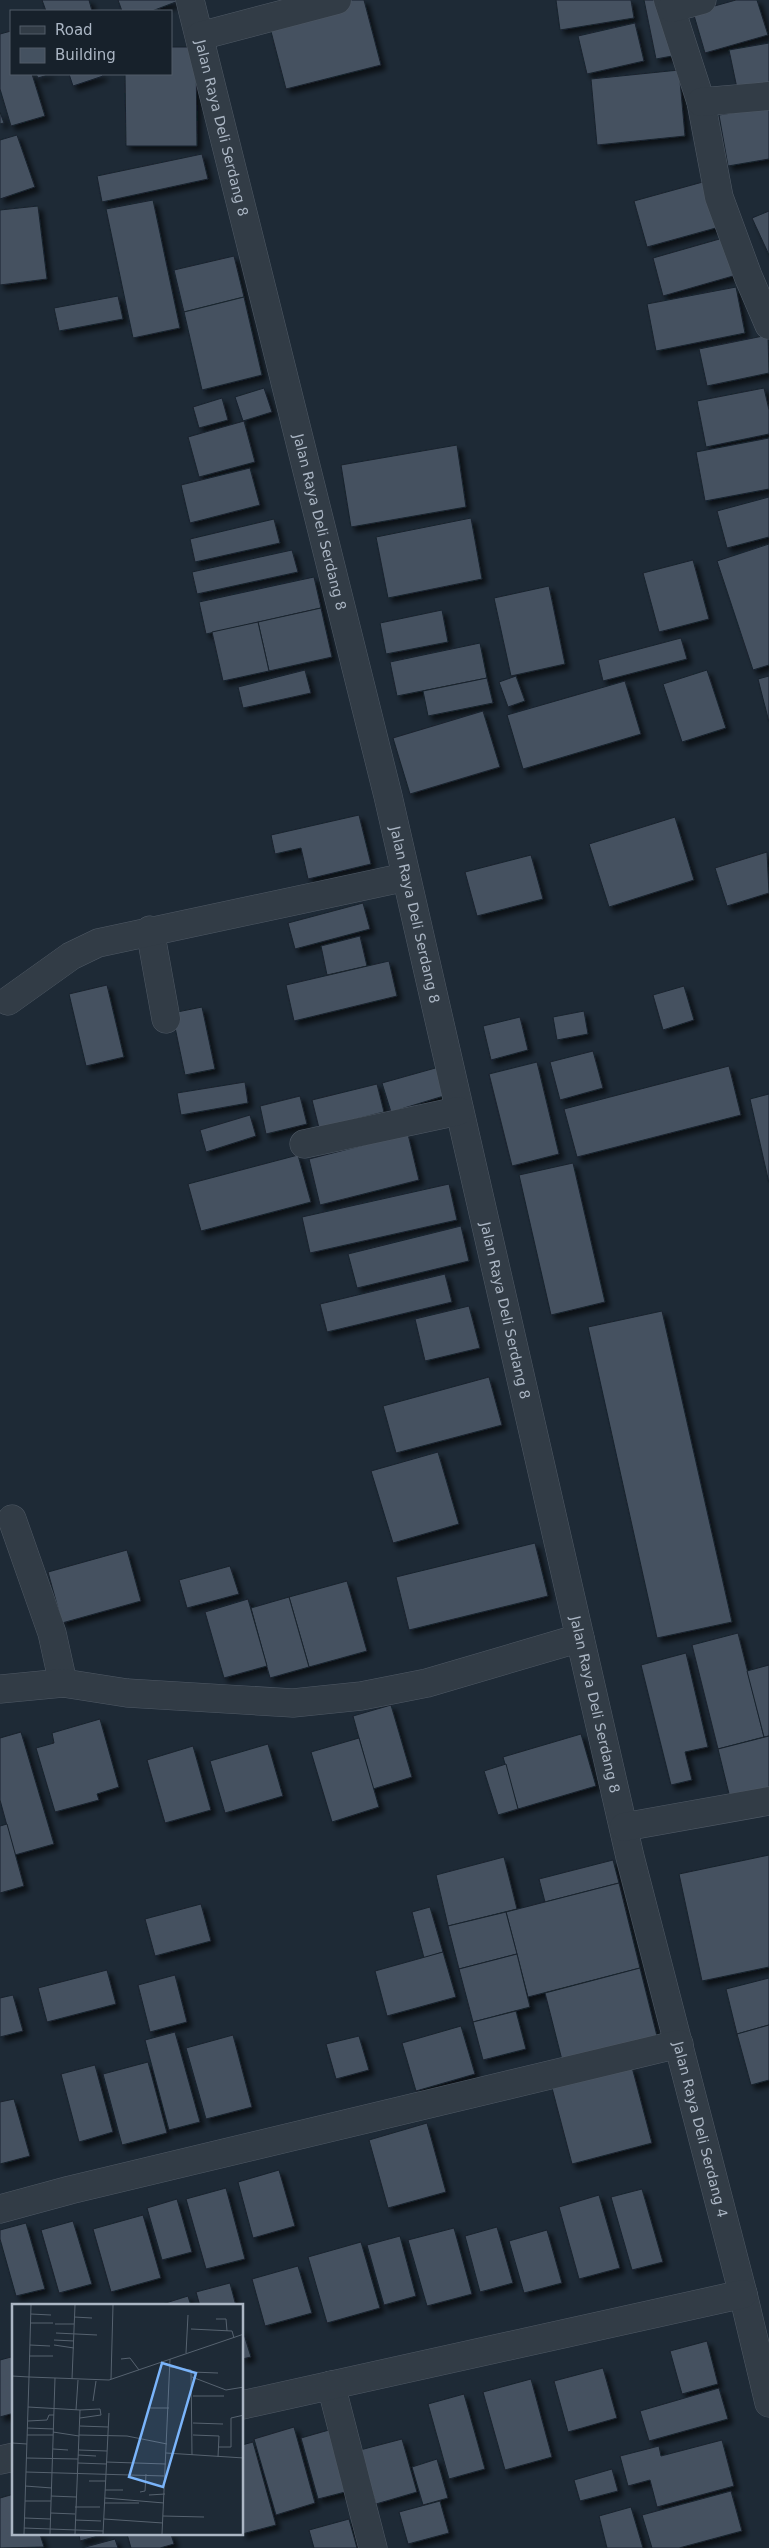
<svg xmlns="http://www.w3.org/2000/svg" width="769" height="2548" viewBox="0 0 769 2548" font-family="'DejaVu Sans',sans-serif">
<defs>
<filter id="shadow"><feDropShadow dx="4.5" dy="4.5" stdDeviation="2.5" flood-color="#0009"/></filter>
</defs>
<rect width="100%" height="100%" fill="#1e2a36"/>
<g fill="#445160" stroke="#19232d" filter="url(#shadow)">
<polygon points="42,0 89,0 92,11 46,11"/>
<polygon points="118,0 181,0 152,11 122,11"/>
<polygon points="344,0 364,0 381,65 286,89 268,20"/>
<polygon points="556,0 631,0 634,18 560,30"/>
<polygon points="644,0 661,0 672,56 656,59"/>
<polygon points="736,0 757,0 768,35 705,53 693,12"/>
<polygon points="635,23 644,61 587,74 578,36"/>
<polygon points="11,31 11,74 32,74 45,116 11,126 0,89 0,34"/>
<polygon points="769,43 769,87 738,93 729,50"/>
<polygon points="171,47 196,47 197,146 126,146 125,74 171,74"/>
<polygon points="679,70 685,136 597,145 591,79"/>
<polygon points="36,74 51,74 38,78"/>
<polygon points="69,74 102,74 103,76 73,86"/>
<polygon points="769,107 769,159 728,166 719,115"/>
<polygon points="0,112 4,123 0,124"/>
<polygon points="17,135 35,187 0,199 0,140"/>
<polygon points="202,154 208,179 102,202 97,176"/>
<polygon points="710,180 723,226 647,247 634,201"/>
<polygon points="153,200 180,328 133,338 106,209"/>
<polygon points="38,206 47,279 0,285 0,210"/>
<polygon points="769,211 769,255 752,218"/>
<polygon points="723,238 733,276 663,296 653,258"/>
<polygon points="234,256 244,297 184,312 174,270"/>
<polygon points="736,287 745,333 656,351 647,304"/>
<polygon points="118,296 123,319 59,331 54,308"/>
<polygon points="244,297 262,375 202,390 184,312"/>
<polygon points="768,335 769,373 707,386 699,349"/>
<polygon points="264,388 272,412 243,421 235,397"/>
<polygon points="764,388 769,410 769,434 706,447 697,401"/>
<polygon points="222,398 228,420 199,428 193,407"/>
<polygon points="244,421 255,462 199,477 188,437"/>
<polygon points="769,438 769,489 705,501 696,452"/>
<polygon points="457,445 466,507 351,527 341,465"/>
<polygon points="250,468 260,505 190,523 181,485"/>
<polygon points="769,497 769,537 727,548 717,511"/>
<polygon points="471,518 482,579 388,598 376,537"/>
<polygon points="274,519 280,543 195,562 190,539"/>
<polygon points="769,544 769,665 753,670 717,561"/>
<polygon points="292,550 298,572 197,594 192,572"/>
<polygon points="693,560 709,619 659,632 643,573"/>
<polygon points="314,577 321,608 206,634 199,602"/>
<polygon points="549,586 565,664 511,676 494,598"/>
<polygon points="321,608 332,657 269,671 258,622"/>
<polygon points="442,610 448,642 386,654 380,623"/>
<polygon points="258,622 269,671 223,681 212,632"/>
<polygon points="681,638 687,659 603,681 598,660"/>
<polygon points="480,643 487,678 397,696 390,662"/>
<polygon points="305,670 311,693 243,708 238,687"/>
<polygon points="707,670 726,728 682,742 663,684"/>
<polygon points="516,676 525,701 508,707 499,682"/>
<polygon points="769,676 769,722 758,679"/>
<polygon points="487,678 493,703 428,716 423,691"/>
<polygon points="625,681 641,734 523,769 507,715"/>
<polygon points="483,711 500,767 410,794 393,738"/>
<polygon points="359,815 371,864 308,879 301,848 275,854 271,835"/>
<polygon points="675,817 694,880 609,907 589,844"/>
<polygon points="767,852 769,893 727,906 715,868"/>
<polygon points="531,855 543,899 477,916 465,872"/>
<polygon points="363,903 370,929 295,949 288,923"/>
<polygon points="360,936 367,966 327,975 321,946"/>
<polygon points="389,961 397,996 294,1021 286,985"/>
<polygon points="107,985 124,1057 86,1066 69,994"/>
<polygon points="684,986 694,1020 663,1030 653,995"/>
<polygon points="202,1007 215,1069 185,1075 172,1013"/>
<polygon points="584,1011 588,1034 557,1040 553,1017"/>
<polygon points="520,1017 528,1050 491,1060 483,1026"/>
<polygon points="593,1051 603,1088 560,1100 550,1062"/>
<polygon points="537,1062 559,1154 512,1166 489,1074"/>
<polygon points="729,1066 741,1115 577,1157 564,1109"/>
<polygon points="439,1067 447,1095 391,1112 382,1083"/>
<polygon points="245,1082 248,1103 181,1115 177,1093"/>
<polygon points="377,1084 384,1112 319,1128 312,1100"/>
<polygon points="769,1094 769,1183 750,1099"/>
<polygon points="300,1096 307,1124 266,1134 260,1106"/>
<polygon points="250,1115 256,1136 206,1152 200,1130"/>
<polygon points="408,1134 419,1180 320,1205 309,1159"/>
<polygon points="298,1155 311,1202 201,1231 188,1184"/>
<polygon points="573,1163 605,1302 551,1315 519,1175"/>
<polygon points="449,1184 457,1220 310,1253 302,1217"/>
<polygon points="461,1226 469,1261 357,1288 348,1254"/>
<polygon points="445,1274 452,1302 327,1332 320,1304"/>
<polygon points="469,1306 480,1348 425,1361 415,1319"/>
<polygon points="662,1311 732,1622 657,1638 588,1327"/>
<polygon points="489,1377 502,1425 396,1453 383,1406"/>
<polygon points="438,1452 459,1524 393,1543 371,1471"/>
<polygon points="535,1543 548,1596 409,1630 396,1577"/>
<polygon points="127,1550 141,1601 62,1623 48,1572"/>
<polygon points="230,1566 239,1594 187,1608 179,1580"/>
<polygon points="347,1581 367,1651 309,1667 289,1597"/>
<polygon points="289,1597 309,1667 270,1678 251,1608"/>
<polygon points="248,1599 267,1666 224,1678 205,1612"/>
<polygon points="738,1633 764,1737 718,1749 692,1645"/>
<polygon points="686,1653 708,1747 685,1752 692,1780 671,1785 641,1665"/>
<polygon points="769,1665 769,1736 764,1737 747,1671"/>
<polygon points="391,1705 412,1777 373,1789 353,1716"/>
<polygon points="100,1719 119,1787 97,1794 99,1800 55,1812 36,1748 54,1743 52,1733"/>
<polygon points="21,1732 54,1844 15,1855 0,1800 0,1738"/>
<polygon points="581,1734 596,1786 518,1809 503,1757"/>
<polygon points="769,1736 769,1792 731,1802 718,1749"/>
<polygon points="359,1738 379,1807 332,1822 311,1752"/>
<polygon points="268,1744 283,1796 225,1813 210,1761"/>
<polygon points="193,1746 211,1810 165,1823 147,1760"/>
<polygon points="506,1764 518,1809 498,1815 484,1771"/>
<polygon points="7,1824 24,1886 0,1893 0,1826"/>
<polygon points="769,1855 769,1967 702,1981 679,1874"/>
<polygon points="504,1857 517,1909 448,1926 436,1875"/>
<polygon points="613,1860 619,1883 545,1902 539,1879"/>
<polygon points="619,1883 640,1968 528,1997 506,1912"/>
<polygon points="201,1904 211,1941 155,1956 145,1919"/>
<polygon points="430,1907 443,1952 424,1958 412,1912"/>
<polygon points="506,1912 517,1954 459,1969 448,1926"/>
<polygon points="443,1952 456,1997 387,2016 375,1971"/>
<polygon points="517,1954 530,2007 473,2022 459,1969"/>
<polygon points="640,1968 659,2044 564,2068 545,1993"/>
<polygon points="107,1970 116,2004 47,2022 38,1988"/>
<polygon points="175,1975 187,2022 150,2032 138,1985"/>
<polygon points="769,1978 769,2025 737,2034 726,1989"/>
<polygon points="13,1995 23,2031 0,2037 0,1998"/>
<polygon points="516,2011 526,2049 483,2060 473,2022"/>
<polygon points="769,2025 769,2080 751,2085 737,2034"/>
<polygon points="461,2026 475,2074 416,2091 402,2043"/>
<polygon points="175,2032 200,2122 169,2130 145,2040"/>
<polygon points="233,2035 252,2107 206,2119 186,2048"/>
<polygon points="359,2036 369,2070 336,2079 326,2044"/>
<polygon points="148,2062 167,2133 122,2145 103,2074"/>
<polygon points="95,2065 113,2132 79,2142 61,2074"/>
<polygon points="632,2067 652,2143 572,2164 552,2088"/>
<polygon points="14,2099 30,2156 0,2164 0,2102"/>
<polygon points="427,2123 446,2192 388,2208 369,2140"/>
<polygon points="279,2170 295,2226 253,2238 238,2182"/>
<polygon points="226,2188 245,2259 206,2269 186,2199"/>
<polygon points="642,2189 663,2262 632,2270 611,2197"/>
<polygon points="599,2195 620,2268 579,2279 559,2207"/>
<polygon points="177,2199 192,2252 162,2260 147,2208"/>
<polygon points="143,2215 161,2278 111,2292 93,2229"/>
<polygon points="73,2221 92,2284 59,2293 41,2230"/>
<polygon points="26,2223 45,2289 16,2296 0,2239 0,2230"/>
<polygon points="497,2227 513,2283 480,2292 465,2236"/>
<polygon points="454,2228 472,2294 427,2306 408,2240"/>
<polygon points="547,2230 562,2283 524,2293 509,2241"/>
<polygon points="400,2236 416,2296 384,2305 367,2245"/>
<polygon points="361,2242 380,2308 327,2323 308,2257"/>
<polygon points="298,2266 312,2313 265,2326 252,2279"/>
<polygon points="230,2283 236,2306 200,2306 196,2292"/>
<polygon points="188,2296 191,2306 156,2306"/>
<polygon points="242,2328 251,2357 242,2359"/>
<polygon points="707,2341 718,2384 682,2394 670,2351"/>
<polygon points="11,2357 14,2366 14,2413 0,2417 0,2360"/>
<polygon points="603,2368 617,2418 568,2432 554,2381"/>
<polygon points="531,2379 552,2457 505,2470 483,2392"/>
<polygon points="719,2388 728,2419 649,2441 640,2411"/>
<polygon points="464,2394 485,2469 449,2479 428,2404"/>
<polygon points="294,2427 315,2503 276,2515 254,2439"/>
<polygon points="336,2428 353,2490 318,2499 301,2438"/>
<polygon points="402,2439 417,2492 376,2504 360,2450"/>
<polygon points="722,2440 734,2486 657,2507 650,2480 628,2486 620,2456 659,2446 661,2456"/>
<polygon points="253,2442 276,2525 242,2534 242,2445"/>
<polygon points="437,2459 448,2498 423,2505 412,2467"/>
<polygon points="612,2469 618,2491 580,2501 574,2480"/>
<polygon points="731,2491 742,2531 679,2548 652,2548 642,2515"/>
<polygon points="14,2494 14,2534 40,2534 44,2547 0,2548 0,2498"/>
<polygon points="440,2501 449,2533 408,2544 399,2512"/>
<polygon points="631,2507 643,2548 607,2548 599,2516"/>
<polygon points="349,2519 357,2548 314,2548 309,2530"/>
<polygon points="79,2534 105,2534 80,2541"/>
<polygon points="127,2534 171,2534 174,2544 160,2548 131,2548"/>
<polygon points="115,2539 118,2548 82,2548"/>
</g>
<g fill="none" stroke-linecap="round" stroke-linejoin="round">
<g stroke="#4f5965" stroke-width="29">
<g id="minor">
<path id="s1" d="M190,0L388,796L630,1857L743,2294L769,2403"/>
<polyline points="668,0 701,102 719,197 748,276 769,325"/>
<polyline points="672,8 702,0"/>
<polyline points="200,36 337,0"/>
<polyline points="701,102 769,96"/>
<polyline points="150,930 166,1019"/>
<polyline points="8,1001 71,956 98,943 406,877"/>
<polyline points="304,1144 458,1111"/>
<polyline points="12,1519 52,1633 63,1683"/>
<polyline points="0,1689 63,1683 127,1693 293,1703 361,1696 427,1683 580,1638"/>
<polyline points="624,1827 769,1801"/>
<polyline points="0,2209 70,2190 679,2044"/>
<polyline points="331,2385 373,2548"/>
<polyline points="242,2405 743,2294"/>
<polyline points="0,2460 14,2457"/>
</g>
</g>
<use href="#minor" stroke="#323c46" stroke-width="28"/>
</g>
<g text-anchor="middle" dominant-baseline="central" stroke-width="4" stroke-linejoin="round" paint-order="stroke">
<g font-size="14" fill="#abb6c4" stroke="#17212b">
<text stroke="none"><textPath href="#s1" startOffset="132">Jalan Raya Deli Serdang 8</textPath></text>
<text stroke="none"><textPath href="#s1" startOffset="538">Jalan Raya Deli Serdang 8</textPath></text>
<text stroke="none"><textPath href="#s1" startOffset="942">Jalan Raya Deli Serdang 8</textPath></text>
<text stroke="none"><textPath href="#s1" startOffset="1348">Jalan Raya Deli Serdang 8</textPath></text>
<text stroke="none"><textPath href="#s1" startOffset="1752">Jalan Raya Deli Serdang 8</textPath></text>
<text stroke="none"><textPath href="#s1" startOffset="2190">Jalan Raya Deli Serdang 4</textPath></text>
</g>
</g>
<g transform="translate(12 2304)">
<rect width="231" height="231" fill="#1e2a36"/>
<path fill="none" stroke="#56626f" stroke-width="1" d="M19,10L39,11M62,13L80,14M204,15H214L215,27M18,19H41M43,20H62M179,25L220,27L222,34M44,29L85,31M42,36L62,37M18,41L38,42M42,41L62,44M174,49L176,11M17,52H41M109,55L118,54L127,66M158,63L179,66L180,151M180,68L206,69M0,72L17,73L19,1M180,73L214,86L232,83M60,75L63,1M99,75L101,1M181,92H212M81,97L84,77M16,103L68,106L63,230M137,104H157M64,106L66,76M68,106L88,105L89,111L68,114M16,117L35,116L37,111H42M181,119L211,120M68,122L96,123M15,124L42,125M41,128L67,132M15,131H41M67,131L115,132L155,140M181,131L207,132L206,153M0,139L15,140M207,143H219V114L232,111M41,145L56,146M67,146L95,147M154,149L232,154M66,151L84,152M14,154L66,155M94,158L154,160M66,159L94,160M14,168L153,172M77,177H94M13,182L40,184M93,186H111M128,188L133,187L134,170M137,191L153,190M39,192L64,193M93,194L152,199M13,197H39M93,199H127M63,203H88M39,209L63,210M151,212L192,213M13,214L38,215M92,215L151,219M63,216L89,217M12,224L91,227M12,230L17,73L97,76L232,30M38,230L43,74M91,230L97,109M150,230L158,55"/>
<path fill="#7ab4fa" fill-opacity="0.15" stroke="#7ab4fa" stroke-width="2.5" d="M150,59L184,69L151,183L117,173Z"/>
<rect width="231" height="231" fill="none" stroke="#abb6c4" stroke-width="2.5"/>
</g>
<rect x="10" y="10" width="162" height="65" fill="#17212b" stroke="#525d68"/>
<rect x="20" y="26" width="25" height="8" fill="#323c46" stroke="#525d68"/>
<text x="55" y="35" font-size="15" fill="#abb6c4">Road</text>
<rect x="20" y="48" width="25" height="15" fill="#445160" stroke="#525d68"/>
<text x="55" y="60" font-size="15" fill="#abb6c4">Building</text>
</svg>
